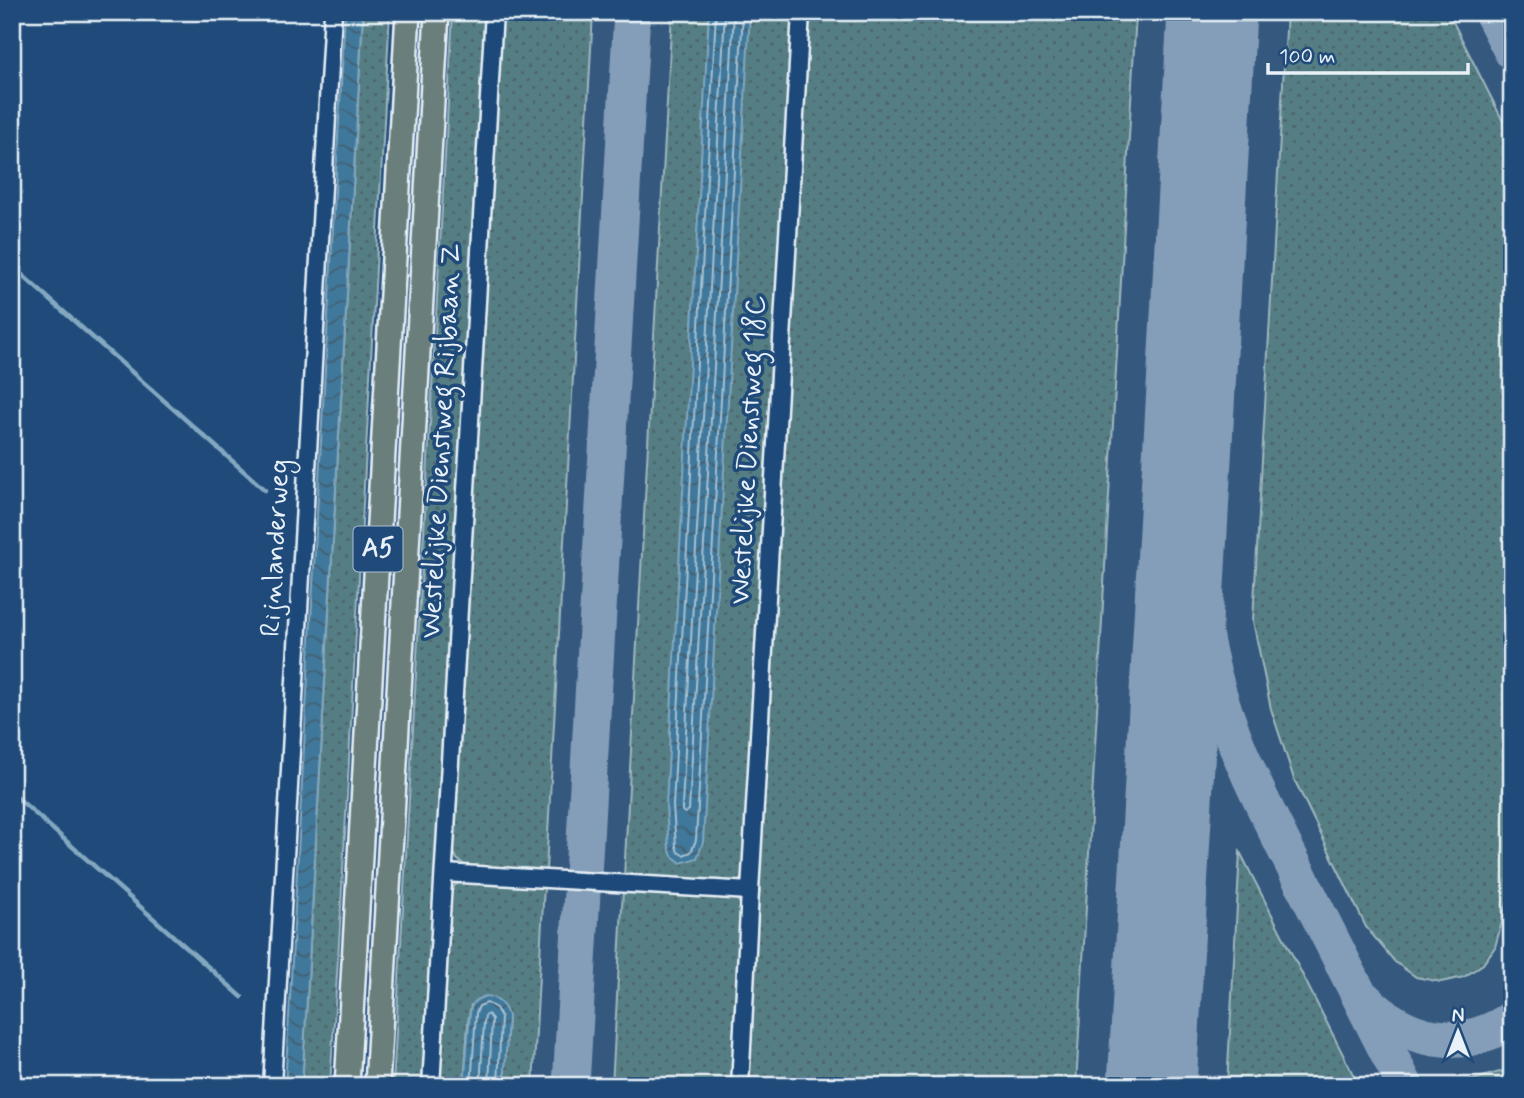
<svg xmlns="http://www.w3.org/2000/svg" width="1524" height="1098" viewBox="0 0 1524 1098" font-family="Mynerve,sans-serif">
<defs>
<pattern id="grass-dots" width="8" height="8" patternUnits="userSpaceOnUse" patternTransform="scale(1.75)"><rect width="8" height="8" fill="#557d84"/><path d="M2 2h.1M6 6h.1" fill="none" stroke="#4e656a" stroke-width="1.8" stroke-linecap="round"/></pattern>
<pattern id="water-waves" width="16" height="10" patternUnits="userSpaceOnUse" patternTransform="scale(1.75)"><rect width="16" height="10" fill="#40789b"/><path d="M0 5q4-4 8 0t8 0" fill="none" stroke="#436072"/></pattern>
</defs>
<rect width="100%" height="100%" fill="#1f4a7a"/>
<filter id="ink" filterUnits="userSpaceOnUse"><feTurbulence type="fractalNoise" baseFrequency=".0143" numOctaves="2"/><feDisplacementMap in="SourceGraphic" scale="14" xChannelSelector="R" yChannelSelector="G"/><feConvolveMatrix kernelMatrix="1 2 1 2 8 2 1 2 1" color-interpolation-filters="sRGB"/></filter>
<g filter="url(#ink)">
<polygon fill="#35587e" points="483,12 1512,12 1512,1086 423,1086"/>
<g fill="url(#grass-dots)" stroke="#9eb7be" stroke-width="2">
<polygon points="363,12 390,12 339,943 330,1086 302,1086"/>
<polygon points="453,12 486,12 426,1086 393,1086"/>
<polygon points="498,12 593,12 546,870 467,867 457,859 452,848"/>
<polygon points="672,12 794,12 745,874 737,883 624,877"/>
<polygon points="806,12 1136,12 1076,1086 746,1086"/>
<polygon points="1287,12 1448,12 1512,139 1512,886 1495,947 1483,964 1464,977 1441,982 1416,977 1395,962 1366,927 1294,779 1271,709 1253,621"/>
<polygon points="1240,852 1359,1086 1227,1086"/>
<polygon points="465,881 544,885 533,1086 504,1086 508,1016 471,1005 468,1022 464,1086 437,1086 448,898 455,885"/>
<polygon points="623,890 735,898 743,906 735,1086 612,1086"/>
<polygon points="1510,1069 1510,1086 1447,1086 1446,1084 1448,1081 1472,1080"/>
</g>
<g fill="url(#water-waves)" stroke="#83a8c0" stroke-width="2">
<polygon points="345,12 363,12 302,1086 285,1086"/>
<polygon points="709,12 750,12 703,842 697,858 681,863 672,856 669,848 666,806"/>
<path d="M486,996C497,997 505,1005 508,1016L504,1086H464L470,1012C472,1002 476,999 486,996Z"/>
</g>
<g fill="none" stroke-linecap="round" stroke-linejoin="round">
<g stroke="#a5c1d3" stroke-width="2">
<polyline points="716,12 673,806 676,846 678,852 683,855 691,852 696,840 743,12"/>
<polyline points="725,12 682,806 682,811 685,813 689,810 734,12"/>
<polyline points="471,1086 476,1013 479,1006 487,1003 496,1008 501,1017 498,1086"/>
<polyline points="480,1086 484,1023 485,1016 488,1014 492,1019 489,1086"/>
</g>
<g stroke="#83a8c0" stroke-width="4.5">
<polyline points="12,266 265,490"/>
<polyline points="12,793 242,997"/>
</g>
<g stroke="#849eb9" stroke-width="37">
<polyline points="1492,12 1512,51"/>
<path d="M1186,477C1192,549 1197,622 1218,692C1238,759 1271,820 1302,882C1336,950 1371,1018 1405,1086"/>
<path d="M1364,999C1405,1041 1462,1054 1512,1019"/>
<polyline points="571,1086 632,12"/>
</g>
<polyline stroke="#849eb9" stroke-width="89" points="1152,1086 1212,12"/>
<g stroke="#e8f1f8" stroke-width="21">
<g id="minor">
<polyline points="444,873 750,891 801,12"/>
<polyline points="272,1086 333,12"/>
<polyline points="431,1086 494,12"/>
<polyline points="740,1086 750,891"/>
</g>
</g>
<g stroke="#e8f1f8" stroke-width="28">
<g id="highway">
<polyline points="347,1086 408,12"/>
<polyline points="377,1086 437,12"/>
</g>
</g>
<use href="#minor" stroke="#1f4a7a" stroke-width="16"/>
<use href="#highway" stroke="#6a7f7c" stroke-width="23"/>
</g>
</g>
<g text-anchor="middle" dominant-baseline="central" stroke-width="7" stroke-linejoin="round" paint-order="stroke">
<rect fill="#1f4a7a" stroke="#acbfd2" stroke-width="2" x="353.5" y="526.5" width="49" height="45" rx="5"/>
<g font-size="26" font-weight="bold" fill="#e8f1f8">
<text x="378" y="549">A5</text>
</g>
<g font-size="28" fill="#e8f1f8" stroke="#1f4a7a">
<text transform="translate(442 441) rotate(-87)">Westelijke Dienstweg Rijbaan Z</text>
<text transform="translate(749 450) rotate(-87)">Westelijke Dienstweg 18C</text>
<text transform="translate(276 548) rotate(-87)">Rijnlanderweg</text>
</g>
</g>
<rect width="1524" height="1098" fill="none" stroke="#1f4a7a" stroke-width="42"/>
<rect x="21" y="21" width="1482" height="1056" fill="none" stroke="#e8f1f8" stroke-width="2.5" filter="url(#ink)"/>
<g transform="translate(1458 1032)" stroke="#1f4a7a" stroke-width="5" paint-order="stroke">
<path d="M0-5L12 26L0 18L-12 26Z" fill="#e8f1f8"/>
<text y="-10" font-size="19" font-weight="bold" text-anchor="middle" fill="#e8f1f8">N</text>
</g>
<path d="M1268 63v10h200v-10" fill="none" stroke="#e8f1f8" stroke-width="3.5"/>
<text x="1279" y="63" font-size="21" fill="#e8f1f8" stroke="#1f4a7a" stroke-width="5" paint-order="stroke">100 m</text>
</svg>
